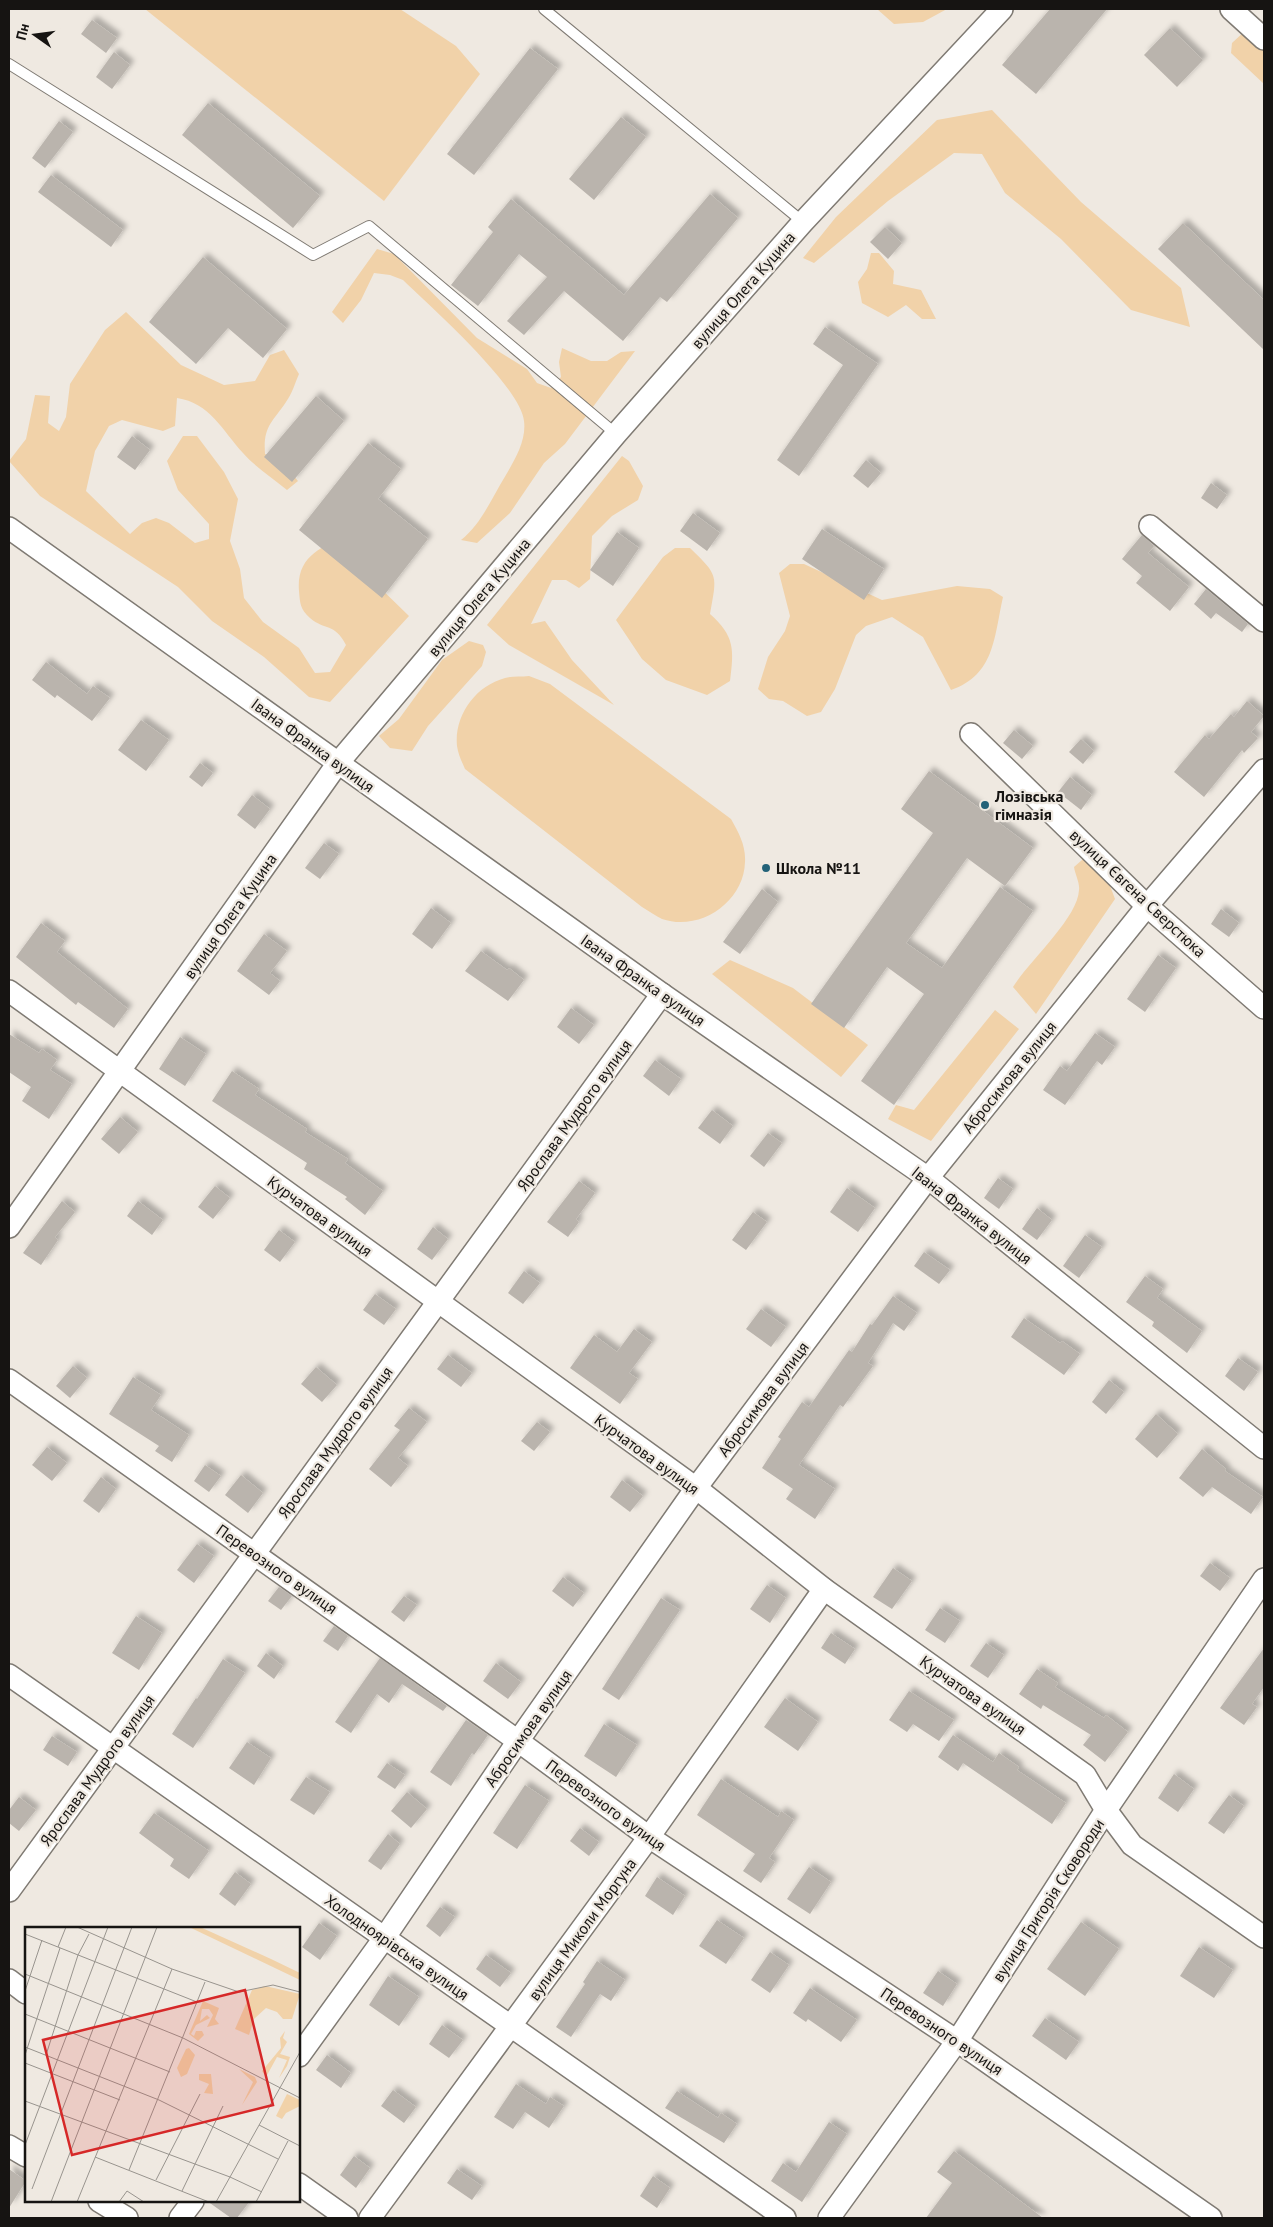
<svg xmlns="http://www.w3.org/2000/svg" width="1273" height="2227" viewBox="0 0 1273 2227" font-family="'PT Sans',sans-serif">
<defs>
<filter id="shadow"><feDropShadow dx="4.5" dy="-4.5" stdDeviation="2.5" flood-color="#0004"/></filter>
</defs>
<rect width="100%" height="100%" fill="#efe9e1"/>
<g fill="#f1d2a9">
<polygon points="145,9 400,9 456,46 480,74 384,201"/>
<polygon points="877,9 947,9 923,22 894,24"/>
<polygon points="1245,31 1264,44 1264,84 1231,53 1232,43"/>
<polygon points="992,110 1081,202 1181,288 1190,327 1131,310 1061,239 1005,193 982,154 954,153 888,201 814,263 803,258 836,217 937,120"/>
<path d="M377,249L394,254L477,338L527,369L537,383L551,388L561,377L559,362L562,348L591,361H607L621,352L635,351L565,444L544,463L510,513L477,543L461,540C479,526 489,504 500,485C511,466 527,443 524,421C521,387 430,306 403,280L390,275L374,273L361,300L343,323L332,312Z"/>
<polygon points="871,253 879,253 894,271 893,284 921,290 936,319 922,319 906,305 888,317 862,303 858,282 867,269"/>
<path d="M126,312L181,365L224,385L255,381L270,355L284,350L299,374C295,383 292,394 286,402C272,423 263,426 265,454L279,459L298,481L287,490C273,478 255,467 243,453C222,430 210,403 177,398L175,426L163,431L122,420L109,426L95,451L86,491L130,534L142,523L156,518L169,523L195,543L209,539V524L178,490L167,461L183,436H197L224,472L238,499L230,541L240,569L244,598L263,622L299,648L315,673L330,672L346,645C334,622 325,631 310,618C300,609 300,603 299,591C296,556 322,547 349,534L371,579L409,616L330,702L309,697L264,657L212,621L178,587L40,496L9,461L26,439L35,395L50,396L48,423L59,431L66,417L70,384L105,330Z"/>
<polygon points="622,456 629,461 643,486 638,500 612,516 592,536 590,579 579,588 566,580 552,580 531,624 545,621 572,660 614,705 509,645 487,625"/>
<path d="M675,548H690C719,576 717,575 710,614C735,636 734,650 730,681L707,695L666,680L642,659L616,620L663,557Z"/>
<path d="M790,564H804L882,600L957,586L990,589L1003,597C994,637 995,675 951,690L923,637L892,617L866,626L856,635L835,689L821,712L807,716L783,701L769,699L758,689L768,657L785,631L790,616L779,573Z"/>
<polygon points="469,641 483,645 486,652 482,666 428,726 412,751 390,748 379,736 399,719 442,660"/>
<path d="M529,676L550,684L731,819C739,833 746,846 745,862C744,902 700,932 662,919C656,916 649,911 642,907L465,769C462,762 458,754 457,746C454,716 475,686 505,678C512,676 521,677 529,676Z"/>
<path d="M1090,853L1100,859L1115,899L1036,1014L1013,987C1029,961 1078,918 1079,890C1080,883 1075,874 1074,867Z"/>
<polygon points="730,960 793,988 868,1045 841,1077 712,974"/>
<polygon points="995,1010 1019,1029 931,1141 888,1119 896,1105 914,1110"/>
</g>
<g fill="#bab4ad" filter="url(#shadow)">
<polygon points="1050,9 1107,9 1036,94 1002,65"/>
<polygon points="92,20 117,38 106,53 81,34"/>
<polygon points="1170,28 1203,60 1177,87 1144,55"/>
<polygon points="530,48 558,69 474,175 447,154"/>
<polygon points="114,52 130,65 112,89 96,77"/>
<polygon points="208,103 320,196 293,228 182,135"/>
<polygon points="621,117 646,137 594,200 569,179"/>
<polygon points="59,121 73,132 45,168 32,158"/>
<polygon points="51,175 123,230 111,247 38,192"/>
<polygon points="710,194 738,218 667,302 660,297 623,341 564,291 524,335 507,321 547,277 519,254 478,306 451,285 493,232 488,227 511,199 624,295"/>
<polygon points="1183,223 1264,300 1264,350 1158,249"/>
<polygon points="885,227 902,243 888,259 870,242"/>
<polygon points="203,257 287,329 263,358 228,328 196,364 149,322"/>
<polygon points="825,327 878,364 799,476 777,460 843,365 813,344"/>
<polygon points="316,396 344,421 292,482 264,457"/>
<polygon points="132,436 150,450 135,470 117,457"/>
<polygon points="368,443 401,469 378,499 428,539 382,598 299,530"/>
<polygon points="866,460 881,473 868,488 853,476"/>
<polygon points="1211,483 1227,495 1217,509 1201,498"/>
<polygon points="693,513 720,533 707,551 680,531"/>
<polygon points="822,529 884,569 864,600 802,559"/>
<polygon points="617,532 639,548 613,586 590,570"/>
<polygon points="1142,535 1154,546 1148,553 1189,587 1170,611 1136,583 1142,576 1122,559"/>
<polygon points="1206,589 1248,624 1242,632 1216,613 1211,619 1194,604"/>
<polygon points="46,662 87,694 93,686 110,698 92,721 57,695 55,698 32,680"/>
<polygon points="1247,701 1264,716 1251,732 1258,738 1244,753 1242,750 1204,797 1174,772 1205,735 1209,739 1231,714 1234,717"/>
<polygon points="141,720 169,740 146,771 118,750"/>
<polygon points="1014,730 1033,746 1022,759 1003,743"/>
<polygon points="1081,739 1094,751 1083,764 1069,752"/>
<polygon points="200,763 213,773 202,787 189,777"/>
<polygon points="929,771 1033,848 1005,886 967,858 906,943 942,968 1000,887 1033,911 894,1105 861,1081 924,994 887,967 844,1028 811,1004 933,833 901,809"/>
<polygon points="1070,777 1092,795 1081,810 1058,792"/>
<polygon points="252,795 270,809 255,829 237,815"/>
<polygon points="324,843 339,854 320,879 305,868"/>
<polygon points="762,889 778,902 740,954 723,942"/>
<polygon points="431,908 451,923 432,949 412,934"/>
<polygon points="1221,909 1239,923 1229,937 1211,924"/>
<polygon points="41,923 65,941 57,952 128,1009 114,1028 78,1002 76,1005 16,957"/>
<polygon points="264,934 287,951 270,973 280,981 269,995 237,971"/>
<polygon points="481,951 507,970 509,968 524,980 508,1001 465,971"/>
<polygon points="1158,955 1176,968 1145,1012 1127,999"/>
<polygon points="571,1008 594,1025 579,1044 557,1027"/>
<polygon points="1095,1033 1115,1047 1102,1065 1097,1061 1065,1105 1043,1090 1060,1066 1067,1071"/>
<polygon points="9,1034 39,1053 42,1049 57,1060 50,1070 72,1084 49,1119 22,1101 31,1087 9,1072"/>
<polygon points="180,1037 206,1054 185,1086 159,1069"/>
<polygon points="655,1060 681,1079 669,1096 643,1076"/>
<polygon points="232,1071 259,1089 255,1095 307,1129 305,1132 348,1159 345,1163 383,1191 365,1215 345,1199 347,1197 304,1169 307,1163 212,1101"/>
<polygon points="712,1110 733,1126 720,1144 698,1128"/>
<polygon points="120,1117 138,1132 119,1154 101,1139"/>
<polygon points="768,1133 782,1143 764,1167 750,1156"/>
<polygon points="998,1178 1013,1189 999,1209 984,1198"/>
<polygon points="579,1181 595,1193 576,1219 579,1222 568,1237 547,1222"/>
<polygon points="215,1186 230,1198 213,1219 198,1207"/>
<polygon points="847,1188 875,1208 858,1232 830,1212"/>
<polygon points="62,1201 75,1212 55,1237 58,1240 41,1265 23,1253"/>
<polygon points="138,1201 163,1220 152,1235 127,1216"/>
<polygon points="1037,1208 1052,1220 1037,1240 1022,1229"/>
<polygon points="753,1212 767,1222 746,1250 732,1240"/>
<polygon points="433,1227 448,1239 432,1260 417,1249"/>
<polygon points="279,1230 295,1242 280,1262 264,1250"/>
<polygon points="1085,1235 1102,1247 1079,1278 1063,1266"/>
<polygon points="924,1252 950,1270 939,1284 914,1266"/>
<polygon points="524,1271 540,1283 523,1304 508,1293"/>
<polygon points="1145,1276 1163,1289 1157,1298 1202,1331 1187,1353 1152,1326 1154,1322 1126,1302"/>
<polygon points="375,1294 396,1309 384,1325 363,1310"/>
<polygon points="893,1296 917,1313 904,1331 893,1323 868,1363 873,1366 843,1407 840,1405 799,1465 835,1489 815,1519 786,1499 793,1489 762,1468 781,1439 778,1437 802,1402 809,1407 849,1350 852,1352 870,1324 872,1325"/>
<polygon points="761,1309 786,1327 771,1347 746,1329"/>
<polygon points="1024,1318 1060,1343 1062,1341 1080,1354 1064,1375 1011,1337"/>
<polygon points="634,1329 652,1342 629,1373 638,1379 620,1404 570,1368 594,1335 617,1352"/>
<polygon points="448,1355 472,1373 461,1387 437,1369"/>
<polygon points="1238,1358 1258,1372 1244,1391 1225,1376"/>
<polygon points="73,1366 87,1378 70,1398 56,1386"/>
<polygon points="316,1367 337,1385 322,1402 301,1384"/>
<polygon points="133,1377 161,1395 151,1410 189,1435 172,1462 155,1451 159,1446 109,1414"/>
<polygon points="1109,1380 1124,1392 1106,1414 1092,1402"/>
<polygon points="409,1408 427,1422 398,1458 408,1466 391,1487 369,1469 400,1430 394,1426"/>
<polygon points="1156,1414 1178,1434 1157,1458 1135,1439"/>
<polygon points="537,1422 550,1432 534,1451 521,1441"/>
<polygon points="47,1447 67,1463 52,1481 32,1465"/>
<polygon points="1202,1449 1226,1469 1225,1471 1263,1497 1251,1514 1212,1487 1203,1497 1179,1478"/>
<polygon points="205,1465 221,1476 209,1492 194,1481"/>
<polygon points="241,1475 263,1493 248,1513 225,1495"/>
<polygon points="101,1477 116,1489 99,1513 83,1501"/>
<polygon points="622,1480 643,1496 630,1512 610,1497"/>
<polygon points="197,1544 214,1556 194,1583 177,1570"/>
<polygon points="1210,1563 1230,1578 1220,1591 1200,1576"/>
<polygon points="893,1568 912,1581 892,1609 873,1597"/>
<polygon points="563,1577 584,1593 573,1607 552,1591"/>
<polygon points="767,1585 786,1598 770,1623 750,1609"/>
<polygon points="279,1587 292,1596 281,1610 268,1601"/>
<polygon points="404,1596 417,1605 404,1622 391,1612"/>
<polygon points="661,1598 680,1610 619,1700 602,1689"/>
<polygon points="940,1608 960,1621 945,1643 925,1630"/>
<polygon points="136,1616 162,1633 139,1670 112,1653"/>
<polygon points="334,1626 348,1636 338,1651 323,1641"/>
<polygon points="831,1633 855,1649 845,1664 821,1648"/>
<polygon points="986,1643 1004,1655 988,1678 970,1666"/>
<polygon points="1264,1648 1264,1687 1252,1704 1257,1707 1244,1725 1220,1708"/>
<polygon points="266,1653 283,1666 274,1679 257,1666"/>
<polygon points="380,1658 447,1706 443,1711 402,1684 389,1703 377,1694 351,1733 335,1722"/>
<polygon points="223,1659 245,1673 193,1748 172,1734 196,1698 197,1699"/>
<polygon points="496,1663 521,1682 508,1699 483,1681"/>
<polygon points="1037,1669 1058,1683 1055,1687 1104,1718 1106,1715 1128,1732 1105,1762 1083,1745 1091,1735 1043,1705 1041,1709 1019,1694"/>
<polygon points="909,1691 954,1720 939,1741 913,1724 907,1732 889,1720"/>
<polygon points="785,1698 818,1722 798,1751 764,1727"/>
<polygon points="466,1720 488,1735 474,1755 472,1753 451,1786 430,1772"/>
<polygon points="604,1724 637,1745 616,1777 584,1756"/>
<polygon points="953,1735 993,1762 999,1753 1019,1767 1017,1770 1066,1803 1052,1824 963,1763 958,1771 938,1757"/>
<polygon points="52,1736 77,1752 68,1766 43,1750"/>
<polygon points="247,1742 271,1758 254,1785 229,1768"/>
<polygon points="387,1763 405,1775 395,1789 377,1777"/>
<polygon points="1174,1774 1194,1789 1178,1812 1158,1798"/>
<polygon points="306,1777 330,1792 314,1815 290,1800"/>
<polygon points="721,1779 778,1817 781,1811 794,1820 769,1858 775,1862 761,1883 743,1871 755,1854 697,1815"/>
<polygon points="525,1785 549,1801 517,1849 493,1833"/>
<polygon points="407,1792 427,1809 411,1828 391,1811"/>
<polygon points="1229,1795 1244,1806 1224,1834 1208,1823"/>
<polygon points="19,1797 36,1810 19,1831 9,1823 9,1810"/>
<polygon points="154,1813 209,1851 189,1879 170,1866 174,1859 139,1833"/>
<polygon points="580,1828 599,1842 589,1856 570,1841"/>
<polygon points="388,1834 400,1844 381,1870 368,1861"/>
<polygon points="809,1867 831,1882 810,1914 787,1899"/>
<polygon points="235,1872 251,1884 235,1906 219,1894"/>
<polygon points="657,1877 685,1896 673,1915 645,1896"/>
<polygon points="440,1907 455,1917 440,1937 426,1926"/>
<polygon points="717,1920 744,1938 726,1964 699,1946"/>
<polygon points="1081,1922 1119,1949 1085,1996 1047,1969"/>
<polygon points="319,1923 337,1936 320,1960 302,1947"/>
<polygon points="1199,1947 1233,1970 1214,1998 1180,1976"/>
<polygon points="770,1952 789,1965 770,1993 751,1980"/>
<polygon points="486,1955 511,1973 500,1987 476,1969"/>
<polygon points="597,1961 625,1980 611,2001 600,1994 571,2037 556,2027 585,1984 583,1982"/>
<polygon points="938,1971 957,1984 943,2006 923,1993"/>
<polygon points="388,1976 419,1997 399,2026 369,2005"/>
<polygon points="810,1988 857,2020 841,2042 808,2019 806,2022 793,2013"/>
<polygon points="1045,2018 1079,2042 1066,2060 1032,2036"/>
<polygon points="442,2025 463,2040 449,2058 429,2044"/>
<polygon points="327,2055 351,2073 341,2088 316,2070"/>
<polygon points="516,2084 546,2104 550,2097 564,2106 549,2128 525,2112 513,2129 494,2117"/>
<polygon points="393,2090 416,2107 404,2123 381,2106"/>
<polygon points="677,2091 718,2118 721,2113 737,2124 724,2143 665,2108"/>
<polygon points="829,2122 847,2134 802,2202 771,2181 783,2163 796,2172"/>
<polygon points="954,2151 1043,2218 926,2218 952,2183 937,2172"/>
<polygon points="354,2156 370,2168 356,2188 340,2175"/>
<polygon points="9,2169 26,2181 9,2208"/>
<polygon points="457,2169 482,2186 472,2200 447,2183"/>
<polygon points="653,2176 670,2188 657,2208 640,2196"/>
<polygon points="207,2201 250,2201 237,2218 231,2218"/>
</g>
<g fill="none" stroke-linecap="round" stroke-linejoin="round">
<g stroke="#7f7a73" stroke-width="12">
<g id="service">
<polyline points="544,9 803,222"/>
<polyline points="9,64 313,255 369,226 616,434"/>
</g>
</g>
<g stroke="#7f7a73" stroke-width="24">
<g id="minor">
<polyline points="1231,9 1264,39"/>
<polyline points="1150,526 1264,621"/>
<polyline points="9,528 662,994 928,1178 1264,1448"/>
<polyline points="971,734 1147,906 1264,1008"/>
<polyline points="9,991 696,1488 824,1589 1085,1775 1106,1810 1132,1845 1264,1937"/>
<polyline points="9,1227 338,763 616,434 803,222 1002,9"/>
<polyline points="9,1380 518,1741 649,1837 957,2041 1211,2218"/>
<polyline points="9,1675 785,2218"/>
<polyline points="9,1891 662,994"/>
<polyline points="9,1980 26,1993"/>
<polyline points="299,2056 385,1937 518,1741 696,1488 928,1178 1147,906 1264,770"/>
<polyline points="9,2146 26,2156"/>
<polyline points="299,2184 347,2218"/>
<polyline points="99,2201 127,2218"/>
<polyline points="180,2218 193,2201"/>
<polyline points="370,2218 649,1837 824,1589"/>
<polyline points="829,2218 957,2041 1106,1810 1264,1579"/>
</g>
</g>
<use href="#service" stroke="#fff" stroke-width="10"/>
<use href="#minor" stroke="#fff" stroke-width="21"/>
</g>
<g fill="#236278" stroke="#efe9e1" stroke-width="2">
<circle cx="985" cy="805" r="5"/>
<circle cx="766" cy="868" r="5"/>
</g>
<g text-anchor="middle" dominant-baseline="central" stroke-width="4.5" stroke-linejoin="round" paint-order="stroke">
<g font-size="16" fill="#161412" stroke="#efe9e1">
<text transform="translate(743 290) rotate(-49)">вулиця Олега Куцина</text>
<text transform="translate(479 597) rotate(-50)">вулиця Олега Куцина</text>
<text transform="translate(313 745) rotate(36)">Івана Франка вулиця</text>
<text transform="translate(1138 893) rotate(43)">вулиця Євгена Сверстюка</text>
<text transform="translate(230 916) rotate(-55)">вулиця Олега Куцина</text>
<text transform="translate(643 980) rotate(35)">Івана Франка вулиця</text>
<text transform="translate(1009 1077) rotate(-51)">Абросимова вулиця</text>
<text transform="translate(574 1115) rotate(-54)">Ярослава Мудрого вулиця</text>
<text transform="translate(972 1215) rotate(38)">Івана Франка вулиця</text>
<text transform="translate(320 1216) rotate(36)">Курчатова вулиця</text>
<text transform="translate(763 1399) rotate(-53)">Абросимова вулиця</text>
<text transform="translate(335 1442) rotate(-54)">Ярослава Мудрого вулиця</text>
<text transform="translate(647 1454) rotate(36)">Курчатова вулиця</text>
<text transform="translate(277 1569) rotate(35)">Перевозного вулиця</text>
<text transform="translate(973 1695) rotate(35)">Курчатова вулиця</text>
<text transform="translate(528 1728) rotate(-55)">Абросимова вулиця</text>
<text transform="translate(97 1770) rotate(-54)">Ярослава Мудрого вулиця</text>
<text transform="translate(606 1805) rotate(36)">Перевозного вулиця</text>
<text transform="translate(1048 1900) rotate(-57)">вулиця Григорія Сковороди</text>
<text transform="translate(582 1929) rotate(-54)">вулиця Миколи Моргуна</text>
<text transform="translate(397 1947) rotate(35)">Холодноярівська вулиця</text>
<text transform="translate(942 2031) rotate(34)">Перевозного вулиця</text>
</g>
<g font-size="16" font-weight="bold" fill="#161412" stroke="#efe9e1" text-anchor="start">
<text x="995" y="796">Лозівська<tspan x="995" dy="18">гімназія</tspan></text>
<text x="776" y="868">Школа №11</text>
</g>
</g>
<g transform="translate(25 1927)">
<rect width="275" height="275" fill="#efe9e1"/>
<path d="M164,0H175L246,32L275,46V53ZM240,59L275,67L267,92H258L252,85L241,81L229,92L224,108L210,102L227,63ZM178,74L194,81L190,92L194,97L182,100L188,88L184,82H177L175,94L182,88L185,91L171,98L166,107L169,109L171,104H177L179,108L173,114L164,107ZM260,104L258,111L262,115L255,127L265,130L262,139L254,151L262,133L252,130L241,150L237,144L256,121L255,111ZM164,121L170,128L162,147L156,150L152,141L161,122ZM214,142L230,150L232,155L217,178L228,155ZM174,147H186L188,167L179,166L184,157L174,153ZM262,167L275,173V179L261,186L257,192L251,189Z" fill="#f1d2a9"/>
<path fill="none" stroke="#98948e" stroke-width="1" d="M52,0L147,42L214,65L248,58L275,65M0,7L172,75M33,20L41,0M0,47L158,111L275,171M0,64L17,13M0,87L145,145M0,120L134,173L253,232M0,128L35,21M21,128L53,28L64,7M0,136L95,173M0,174L205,250L237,265M234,198L275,219M0,218L83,0M70,230L184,275M104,243L180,55M131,253L175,167M7,262L107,0M157,264L198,179M26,275L132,0M52,275L147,42M94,275L102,264L119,275M191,275L275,125M231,275L263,214"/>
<path fill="#d62828" fill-opacity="0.15" stroke="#d62828" stroke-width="2.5" d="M220,63L248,178L47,228L18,113Z"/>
<rect width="275" height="275" fill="none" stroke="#161412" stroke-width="2.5"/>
</g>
<rect width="1273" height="2227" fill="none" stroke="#161412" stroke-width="20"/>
<g transform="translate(35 35) rotate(284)" stroke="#efe9e1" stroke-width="4" paint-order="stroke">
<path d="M0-4L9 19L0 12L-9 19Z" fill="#161412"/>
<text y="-8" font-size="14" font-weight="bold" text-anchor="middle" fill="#161412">Пн</text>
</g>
</svg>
